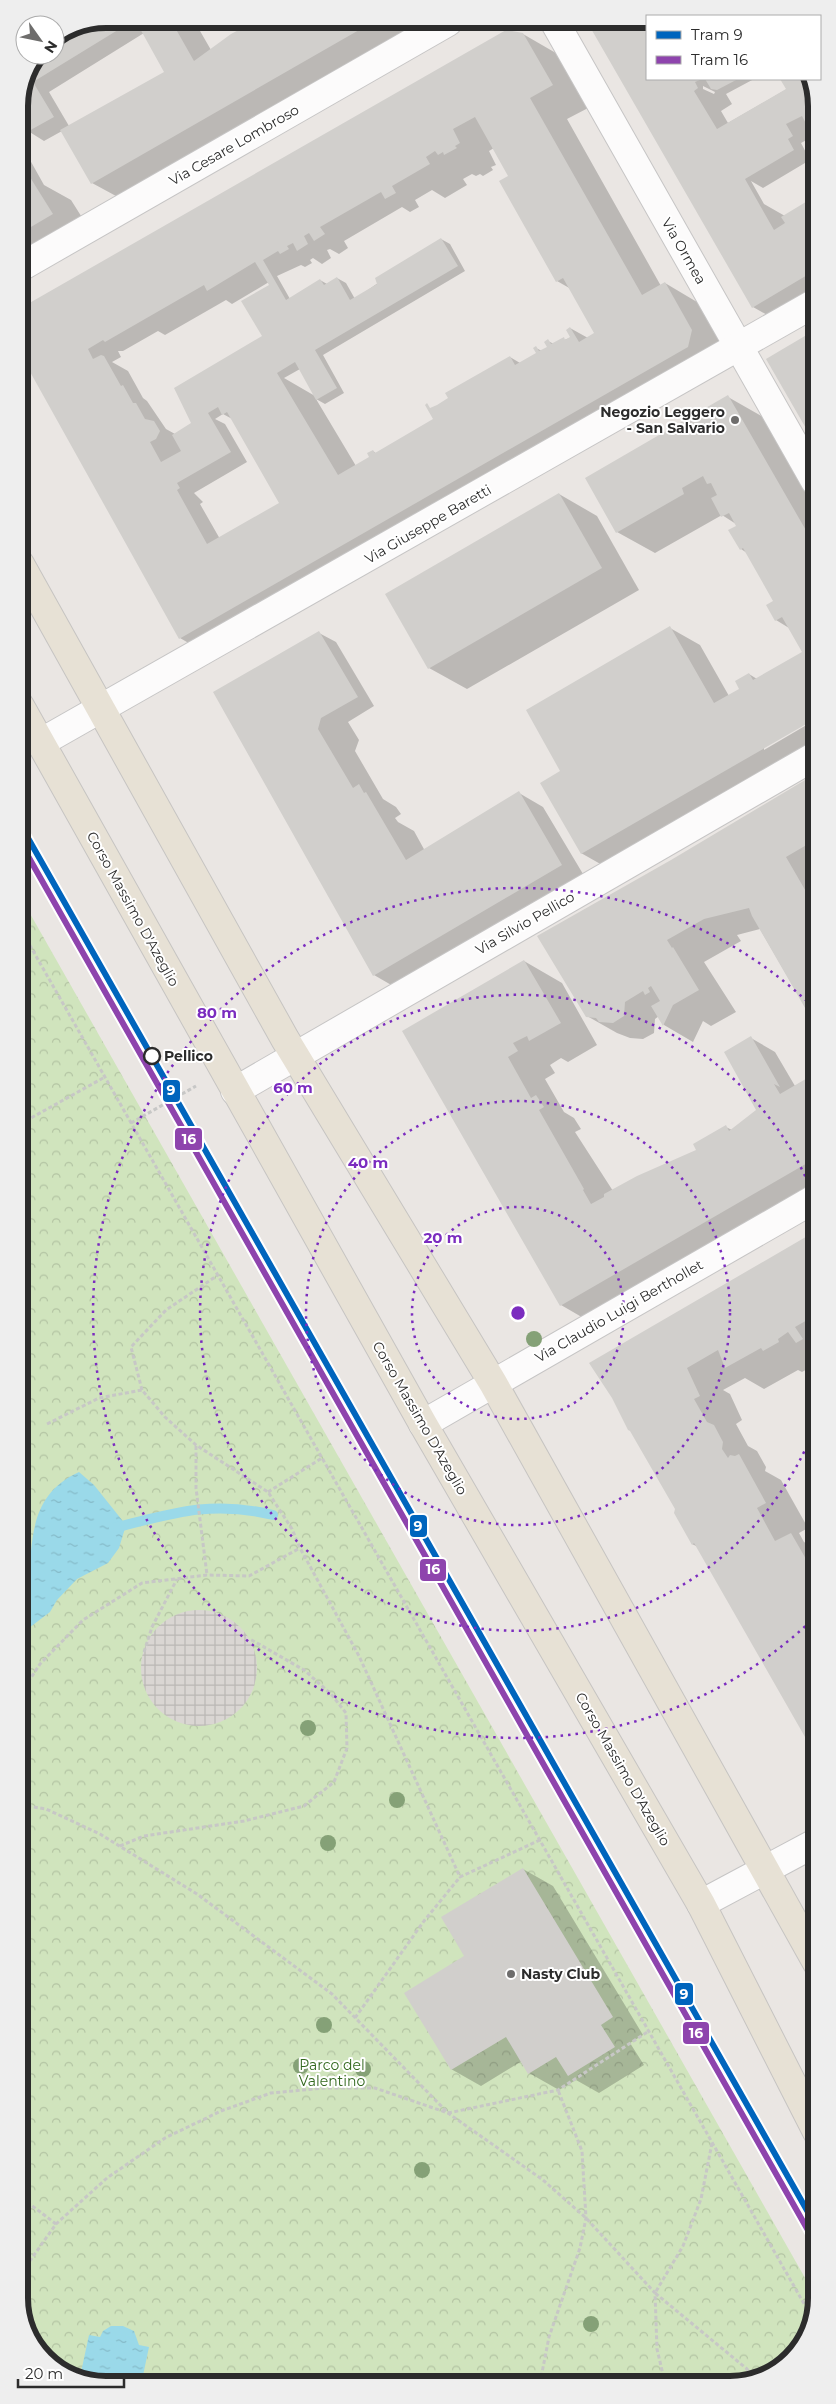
<svg xmlns="http://www.w3.org/2000/svg" width="836" height="2404" viewBox="0 0 836 2404" font-family="Montserrat,sans-serif">
<defs>
<pattern id="forest-crowns" width="20" height="18" patternUnits="userSpaceOnUse" patternTransform="scale(1.25)"><rect width="20" height="18" fill="#d0e4bd"/><path d="M2 6a3 3 0 1 1 6 0M12 15a3 3 0 1 1 6 0" fill="none" stroke="#b3c4a3"/></pattern>
<pattern id="plaza-grid" width="8" height="8" patternUnits="userSpaceOnUse" patternTransform="scale(1.25)"><rect width="8" height="8" fill="#dad6d3"/><path d="M0 4h8M4 0v8" fill="none" stroke="#bbb8b5"/></pattern>
<pattern id="water-ripples" width="26" height="14" patternUnits="userSpaceOnUse" patternTransform="scale(1.25)"><rect width="26" height="14" fill="#9ad9e9"/><path d="M2 4q2-2 4 0t4 0M15 11q2-2 4 0t4 0" fill="none" stroke="#85bac8"/></pattern>
</defs>
<rect width="100%" height="100%" fill="#eae6e3"/>
<polygon fill="url(#forest-crowns)" points="20,896 817,2299 799,2351 753,2382 100,2385 53,2367 22,2321"/>
<circle fill="url(#plaza-grid)" cx="199" cy="1668" r="58"/>
<g fill="url(#water-ripples)">
<path d="M79,1472L94,1485L126,1525L119,1548L108,1563L77,1579L57,1600L50,1612L21,1634C21,1627 20,1621 21,1614C22,1605 27,1595 28,1585C33,1538 29,1495 79,1472Z"/>
<polygon points="111,2326 123,2326 134,2331 139,2345 149,2347 141,2385 100,2385 80,2377 89,2335 100,2337 103,2331"/>
</g>
<g fill="#0003" fill-rule="evenodd">
<path d="M587,20H647V79H754L726,94L732,104L721,111L728,123L787,89L781,79H812L814,83V136L801,143L810,160L763,188L751,181L764,204L785,216L814,199L815,314L790,328L753,307ZM703,86L715,92L714,94L703,89Z"/>
<path d="M423,22L290,96L297,108L219,138L116,196L92,183L62,131L44,141L28,131L19,117V100L39,55H55V37L73,25L196,24L211,50L253,24ZM144,33L168,75L69,126L49,92Z"/>
<path d="M523,34L561,56L590,107L567,119L661,286L665,283L702,305L729,353L381,566L368,558L204,652L180,638L19,349ZM494,148L510,177L557,281L571,289L596,334L588,338L570,328L572,337L554,344L548,341V347L542,351L536,348L538,354L520,363L510,357L438,406L435,420L377,454L373,451L371,458L356,466L316,399L325,404L344,393L323,355L465,271L450,244L441,239L355,299L346,283L337,278L327,284L320,280L290,299L277,276L301,265L305,267L312,263L310,260L313,258L322,264L331,258L327,250L330,249L339,254L348,248L344,241L402,207L410,212L419,207L415,200L432,190L445,198L467,185L463,179L472,174L476,176L480,174L483,176L493,170L491,167L496,165L489,151ZM269,282L271,285L264,337L194,423L175,434L166,429L147,401L143,398L128,371L112,362L121,357L118,351H123L158,331L165,335L226,300L232,304ZM300,369L315,396L284,378ZM223,414L234,420L281,503L220,539L200,504L203,502L194,493L247,462L225,424L215,419Z"/>
<polygon points="19,154 30,160 44,185 71,200 95,238 19,283"/>
<polygon points="728,397 765,418 815,505 815,717 764,747 764,750 815,720 815,762 611,870 581,853 562,771 670,628 700,645 729,696 741,689 749,674 757,679 804,653 789,628 776,620 775,602 747,553 741,549 736,524 722,515 655,553 617,532"/>
<polygon points="559,494 597,516 639,590 467,689 429,668"/>
<polygon points="319,633 336,642 374,706 348,722 359,740 355,751 383,799 396,807 401,814 395,818 398,822 414,831 425,851 519,793 543,807 586,879 412,997 374,975 215,693"/>
<polygon points="815,776 816,1025 760,929 737,935 741,941 704,962 736,1012 711,1026 703,1021 693,1042 664,1025 659,1016 655,1019 654,1033 643,1039 630,1038 617,1033 587,1016 788,793"/>
<polygon points="524,961 562,983 597,1045 568,1062 561,1058 550,1065 555,1073 545,1079 564,1112 574,1118 581,1129 575,1132 613,1191 698,1150 726,1127 732,1130 759,1113 751,1038 775,1052 795,1086 816,1074 816,1201 604,1330 561,1305 484,1170"/>
<polygon points="816,1233 816,1364 802,1372 798,1370 764,1389 745,1378 723,1390 730,1394 742,1420 736,1424 748,1446 757,1451 766,1467 765,1471 781,1480 808,1528 799,1533 804,1542 816,1549 817,1756 698,1547 692,1544 676,1509 613,1397"/>
<polygon points="523,1869 553,1886 643,2035 630,2043 644,2065 599,2093 576,2080 559,2090 529,2073 522,2061 481,2086 451,2069 466,1956"/>
</g>
<g fill="none" stroke-linecap="round" stroke-linejoin="round">
<path stroke="#9ad9e9" stroke-width="10" d="M114,1528C173,1513 212,1500 273,1515"/>
</g>
<g fill="#d1cfcc" fill-rule="evenodd">
<polygon points="586,20 647,20 647,79 702,79 695,82 698,88 694,91 717,129 786,89 780,79 812,79 814,83 814,139 802,116 786,124 793,136 788,139 794,150 745,179 774,230 785,223 781,217 814,197 814,271 752,308"/>
<polygon points="373,22 91,184 60,130 164,72 138,25 173,24 194,61 231,34 250,24"/>
<polygon points="73,25 126,25 33,82 54,117 27,132 19,119 19,100 39,55 55,55 55,37"/>
<path d="M506,30L523,33L553,85L530,98L642,295L665,282L692,330L688,347L179,639L19,352V309ZM475,117L508,176L499,181L556,282L563,278L594,333L579,342L570,327L566,330L570,337L565,340L564,337L551,344L548,339L544,342L547,347L539,351L536,346L533,348L536,353L515,365L510,356L445,393L448,398L437,405L430,408L427,403L425,405L433,419L375,453L373,450L367,453L369,457L338,475L277,373L295,362L316,400L337,388L315,350L458,266L441,238L375,278L377,284L350,300L337,277L324,285L320,279L286,300L263,260L278,251L280,254L289,249L287,246L293,243L297,251L308,244L304,236L309,233L314,241L325,234L320,227L381,192L385,199L396,193L392,186L430,164L426,157L435,151L438,155L443,152L444,155L457,148L455,146L460,143L453,129ZM255,262L269,285L241,301L262,336L174,388L191,423L172,435L181,451L161,462L150,442L156,439L160,431L154,421L145,419L136,403H133L123,385L121,386L104,356L101,355L93,359L88,349L103,340L105,342L204,285L207,291ZM218,407L222,415L227,412L279,503L207,544L177,490L180,488L177,483L231,452L208,413Z"/>
<polygon points="705,79 738,79 717,90 711,89"/>
<polygon points="28,174 53,214 19,234 19,179"/>
<polygon points="815,330 815,444 766,359"/>
<polygon points="728,395 815,546 815,719 581,854 540,783 560,771 526,710 670,626 714,703 739,689 735,681 749,673 753,680 802,652 782,617 775,621 766,605 773,601 743,548 740,550 728,530 736,526 729,513 721,517 711,498 717,495 711,483 707,484 703,476 682,488 684,494 616,533 585,478"/>
<polygon points="559,493 602,568 428,669 385,594"/>
<polygon points="319,631 358,697 321,718 318,729 353,788 359,784 364,793 366,792 406,860 519,791 562,865 373,976 213,692"/>
<polygon points="815,774 815,840 786,857 815,907 816,1027 752,916 749,908 704,919 667,940 672,948 673,947 699,990 673,1005 663,1026 651,1006 660,1001 651,986 648,988 650,992 645,995 643,991 625,1002 624,1016 613,1023 599,1022 596,1018 586,1017 537,936 671,860"/>
<polygon points="524,960 561,1023 529,1041 527,1036 513,1043 518,1051 508,1057 531,1098 536,1095 544,1107 539,1110 584,1189 583,1190 591,1204 604,1197 604,1194 637,1176 696,1150 693,1144 726,1125 729,1131 756,1110 724,1052 751,1036 780,1087 774,1084 780,1094 816,1073 816,1158 560,1306 402,1031"/>
<polygon points="816,1231 816,1315 795,1327 803,1339 796,1343 788,1332 778,1339 779,1342 763,1351 761,1348 725,1368 718,1350 687,1368 700,1396 694,1399 707,1422 714,1425 723,1442 722,1449 728,1458 730,1455 735,1456 739,1454 766,1503 757,1508 775,1541 791,1533 806,1559 816,1555 817,1758 694,1543 692,1545 674,1513 675,1509 630,1431 628,1430 612,1398 589,1363"/>
<polygon points="523,1868 613,2017 601,2025 615,2047 568,2076 556,2057 528,2074 506,2037 451,2070 404,1993 464,1956 441,1917"/>
</g>
<g fill="none" stroke-linecap="round" stroke-linejoin="round">
<g stroke="#c6c5c5" stroke-width="30">
<g id="minor">
<polyline points="554,21 815,481"/>
<polyline points="19,268 448,22"/>
<polyline points="40,743 815,303"/>
<polyline points="235,1091 815,756"/>
<polyline points="423,1424 816,1198"/>
<polyline points="701,1904 817,1842"/>
</g>
</g>
<g stroke="#c6c4c2" stroke-width="30">
<g id="major">
<polyline points="20,564 285,1039 493,1383 817,1963"/>
<polyline points="20,706 423,1424 701,1904 817,2132"/>
</g>
</g>
<g stroke="#c7c7c6" stroke-width="3" stroke-dasharray="4 2.5" stroke-linecap="butt">
<polyline points="20,928 811,2316"/>
<polyline points="131,1123 196,1086"/>
<polyline points="20,1124 105,1077"/>
<polyline points="142,1390 131,1347 166,1310 218,1275"/>
<polyline points="47,1424 99,1398 142,1390 165,1417 196,1445 268,1492 292,1529 300,1548 359,1656 460,1877 540,1840"/>
<polyline points="196,1446 196,1488 207,1575"/>
<polyline points="268,1492 322,1458"/>
<polyline points="144,1652 152,1627 177,1579"/>
<polyline points="21,1693 40,1664 83,1620 142,1583 207,1575 249,1576 300,1548"/>
<polyline points="21,1805 46,1809 100,1834 197,1894 332,1994 448,2113 558,2090 649,2031"/>
<polyline points="120,1846 144,1836 244,1821 304,1806 334,1782 347,1748 346,1713 331,1694 304,1670 250,1639"/>
<polyline points="355,2018 424,1921 460,1877"/>
<polyline points="712,2143 701,2199 683,2246 655,2293 747,2369 755,2381"/>
<polyline points="22,2198 56,2224"/>
<polyline points="22,2272 56,2224 107,2178 165,2138 221,2111 271,2093 324,2088 375,2088 448,2113 543,2180 586,2218 655,2293 657,2349 665,2383"/>
<polyline points="540,2383 549,2337 580,2248 586,2218 582,2151 558,2090"/>
</g>
<use href="#minor" stroke="#fcfbfb" stroke-width="28"/>
<use href="#major" stroke="#e7e1d5" stroke-width="28"/>
<g stroke="#fff" stroke-width="10">
<polyline id="tram-1" points="20,824 817,2228"/>
</g>
<g stroke="#fff" stroke-width="10">
<polyline id="tram-2" points="20,842 809,2232"/>
</g>
<use href="#tram-1" stroke="#0065bd" stroke-width="6"/>
<use href="#tram-2" stroke="#8e44ad" stroke-width="6"/>
</g>
<g fill="#85a177">
<circle cx="534" cy="1339" r="8"/>
<circle cx="308" cy="1728" r="8"/>
<circle cx="397" cy="1800" r="8"/>
<circle cx="328" cy="1843" r="8"/>
<circle cx="324" cy="2025" r="8"/>
<circle cx="301" cy="2066" r="8"/>
<circle cx="363" cy="2069" r="8"/>
<circle cx="422" cy="2170" r="8"/>
<circle cx="591" cy="2324" r="8"/>
</g>
<g fill="none" stroke="#7b2cbf" stroke-width="2.5" stroke-dasharray="2.5 5">
<circle cx="518" cy="1313" r="106"/>
<circle cx="518" cy="1313" r="212"/>
<path d="M816 1424A318 318 0 1 1 815 1199"/>
<path d="M816 1616A425 425 0 1 1 813 1007"/>
</g>
<g fill="#6e6d6c" stroke="#fff" stroke-width="2">
<circle cx="735" cy="420" r="5"/>
<circle cx="511" cy="1974" r="5"/>
</g>
<circle fill="#fff" stroke="#2c2c2c" stroke-width="2.5" cx="152" cy="1056" r="8"/>
<g text-anchor="middle" dominant-baseline="central" stroke-width="4" stroke-linejoin="round" paint-order="stroke">
<g font-size="14" fill="#2c2c2c" stroke="#fff">
<text transform="translate(234 145) rotate(-30)">Via Cesare Lombroso</text>
<text transform="translate(684 251) rotate(60)">Via Ormea</text>
<text transform="translate(428 524) rotate(-30)">Via Giuseppe Baretti</text>
<text transform="translate(133 909) rotate(61)">Corso Massimo D'Azeglio</text>
<text transform="translate(525 923) rotate(-30)">Via Silvio Pellico</text>
<text transform="translate(619 1311) rotate(-30)">Via Claudio Luigi Berthollet</text>
<text transform="translate(420 1418) rotate(60)">Corso Massimo D'Azeglio</text>
<text transform="translate(623 1769) rotate(60)">Corso Massimo D'Azeglio</text>
</g>
<g font-size="14" font-weight="bold" fill="#2c2c2c" stroke="#fff" text-anchor="end">
<text x="725" y="412">Negozio Leggero<tspan x="725" dy="16">- San Salvario</tspan></text>
<text x="521" y="1974" text-anchor="start">Nasty Club</text>
</g>
<g font-size="14" font-weight="bold" fill="#2c2c2c" stroke="#fff" text-anchor="start">
<text x="164" y="1056">Pellico</text>
</g>
<g font-size="14" fill="#32681e" stroke="#fff">
<text x="332" y="2065">Parco del<tspan x="332" dy="16">Valentino</tspan></text>
</g>
</g>
<path d="M0 0H836V2404H0ZM106 28H730A78 78 0 0 1 808 106V2298A78 78 0 0 1 730 2376H106A78 78 0 0 1 28 2298V106A78 78 0 0 1 106 28Z" fill="#eee" fill-rule="evenodd"/>
<path fill="none" stroke="#2c2c2c" stroke-width="6" d="M106 28H730A78 78 0 0 1 808 106V2298A78 78 0 0 1 730 2376H106A78 78 0 0 1 28 2298V106A78 78 0 0 1 106 28Z"/>
<circle cx="518" cy="1313" r="8" fill="#7b2cbf" stroke="#fff" stroke-width="2.5"/>
<g font-size="15" text-anchor="middle" font-weight="bold" fill="#7b2cbf" stroke="#fff" stroke-width="4" stroke-linejoin="round" paint-order="stroke">
<text x="217" y="1018">80 m</text>
<text x="293" y="1093">60 m</text>
<text x="368" y="1168">40 m</text>
<text x="443" y="1243">20 m</text>
</g>
<g stroke="#fff" stroke-width="2">
<rect x="162" y="1079" width="19" height="24" rx="5" fill="#0065bd"/>
<rect x="174" y="1127" width="29" height="24" rx="5" fill="#8e44ad"/>
<rect x="409" y="1514" width="19" height="24" rx="5" fill="#0065bd"/>
<rect x="419" y="1558" width="28" height="24" rx="5" fill="#8e44ad"/>
<rect x="674" y="1982" width="20" height="24" rx="5" fill="#0065bd"/>
<rect x="682" y="2021" width="28" height="24" rx="5" fill="#8e44ad"/>
</g>
<g font-size="14" text-anchor="middle" font-weight="bold" fill="#fff">
<text x="171" y="1095">9</text>
<text x="189" y="1144">16</text>
<text x="418" y="1531">9</text>
<text x="433" y="1574">16</text>
<text x="684" y="1999">9</text>
<text x="696" y="2038">16</text>
</g>
<rect x="646" y="15" width="175" height="65" fill="#ffffff" stroke="#ababab"/>
<rect x="656" y="31" width="25" height="8" fill="#0065bd" stroke="#ababab"/>
<text x="691" y="40" font-size="15" fill="#2c2c2c">Tram 9</text>
<rect x="656" y="56" width="25" height="8" fill="#8e44ad" stroke="#ababab"/>
<text x="691" y="65" font-size="15" fill="#2c2c2c">Tram 16</text>
<g transform="translate(40 40) rotate(123)"><circle r="24" fill="#ffffff" stroke="#ababab"/>
<path d="M0-4L9 19L0 12L-9 19Z" fill="#6e6d6c"/>
<text y="-8" font-size="14" font-weight="bold" text-anchor="middle" fill="#2c2c2c">N</text>
</g>
<path d="M18 2379v8h106v-8" fill="none" stroke="#2c2c2c" stroke-width="2.5"/>
<text x="25" y="2379" font-size="15" fill="#2c2c2c" stroke="#ffffff" stroke-width="4" paint-order="stroke">20 m</text>
</svg>
